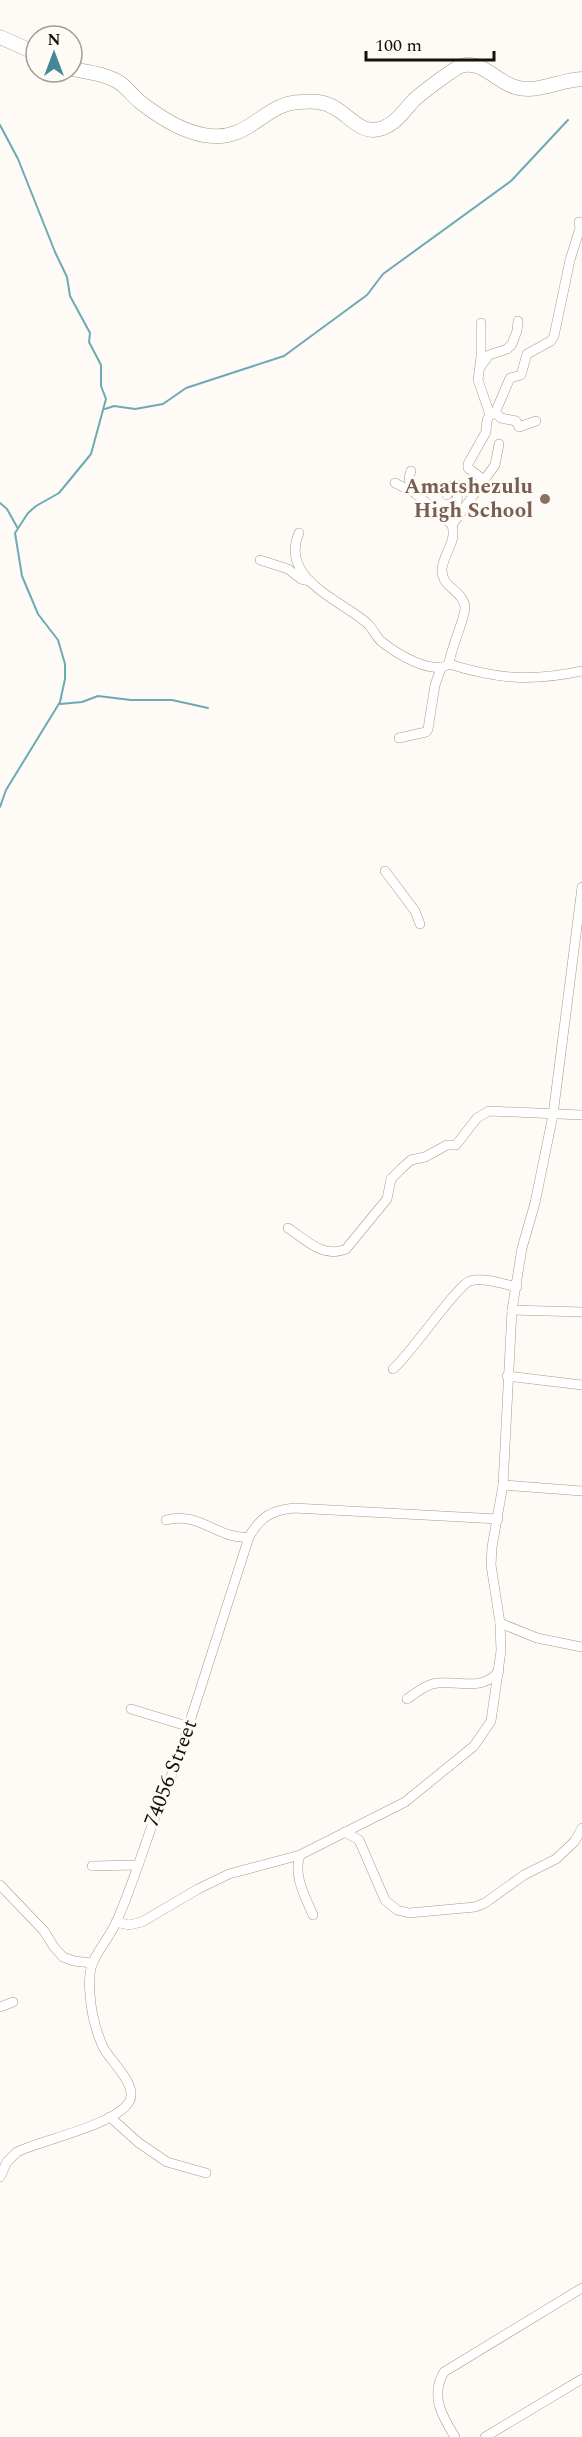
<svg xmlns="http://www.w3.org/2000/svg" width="582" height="2437" viewBox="0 0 582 2437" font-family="Spectral,serif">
<rect width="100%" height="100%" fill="#fefaf5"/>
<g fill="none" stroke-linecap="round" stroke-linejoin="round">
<g stroke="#6cabb3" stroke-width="2">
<polyline points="0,125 18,159 55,252 67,277 70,296 90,333 89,342 101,365 101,386 106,399 91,454 59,493 36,506 28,513 15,533 22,576 38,614 58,640 65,664 65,679 60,702 6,790 0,807"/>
<polyline points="105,409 114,406 135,409 163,404 186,388 284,356 367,295 383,274 511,181 568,120"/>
<polyline points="0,503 7,509 17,527"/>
<polyline points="60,704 82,702 98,696 131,700 172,700 208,708"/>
</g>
<g stroke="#aa9a82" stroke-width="10">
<g id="street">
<polyline points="481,323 481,357 478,380 490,415 487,420 486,432 468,464 468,468 484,480"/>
<polyline points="481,366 489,355 507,349 512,344 517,331 518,321"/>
<polyline points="495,413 501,418 516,421 519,427 536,421"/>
<polyline points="490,415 495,413 510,378 521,375 527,354 551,341 554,336 570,260 580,228 579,222"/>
<path d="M499,444L495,465L452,525C457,542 444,552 442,569C441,588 463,590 465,607C466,616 450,650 449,664C497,679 532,682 582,671"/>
<path d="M411,471C407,480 411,486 415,493"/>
<polyline points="395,483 415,493 452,525"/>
<polyline points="447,495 452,488 458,488 457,502 449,522"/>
<path d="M299,533C279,579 341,600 368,624C373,629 376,637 382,642C396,653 432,676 449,664"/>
<polyline points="260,560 288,569 301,579 310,581"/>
<polyline points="399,738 426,732 428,729 435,685 441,668"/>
<polyline points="385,871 415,911 420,924"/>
<path d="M288,1228C306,1240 324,1259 346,1249L387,1199L391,1179L402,1168L411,1160L425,1157L447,1145H456L477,1118L489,1111L582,1115"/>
<polyline points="512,1310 582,1312"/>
<path d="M393,1369C410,1355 458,1284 470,1281C484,1277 503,1284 517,1287"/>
<polyline points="507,1376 582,1385"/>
<polyline points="503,1485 582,1491"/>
<path d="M166,1520C200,1511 218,1540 249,1537"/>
<polyline points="500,1623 537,1638 582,1647"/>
<path d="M407,1699C414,1694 423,1687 432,1684C456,1678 480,1694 499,1671"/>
<polyline points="131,1709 190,1727"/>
<polyline points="345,1832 359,1840 385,1900 397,1910 409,1913 475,1907 485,1903 524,1875 556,1859 575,1841 582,1828"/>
<path d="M300,1855C293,1876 305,1896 313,1915"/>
<polyline points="92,1866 137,1865"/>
<polyline points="0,1885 44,1931 54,1947 63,1957 74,1961 92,1963"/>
<polyline points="116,1922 129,1925 142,1922 198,1889 229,1874 300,1855 405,1802 474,1746 491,1721 501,1651 500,1623 491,1565 492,1547 503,1485 512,1310 522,1248 535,1203 553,1115 582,887"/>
<polyline points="0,2007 13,2002"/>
<polyline points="110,2117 139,2143 167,2162 206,2173"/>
<path d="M0,2177L7,2162L17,2152C42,2140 115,2125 129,2102C139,2085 110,2061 103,2047C96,2031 91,2011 90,1994C89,1984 89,1972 93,1962C99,1949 109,1937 116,1923C139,1871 152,1816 176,1765L249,1537C260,1517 272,1510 294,1508L498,1519"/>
<path d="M455,2437C442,2416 430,2396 444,2372L582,2288"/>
<polyline points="485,2437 582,2379"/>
</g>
</g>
<g stroke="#aa9a82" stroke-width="15">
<g id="secondary">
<polyline points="0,37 36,53"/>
<path d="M72,69C87,72 107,74 120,83C127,88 133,96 140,102C158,116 180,131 204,135C249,144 263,103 300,102C313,101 324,101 335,108C351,117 362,136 383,128C396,123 404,111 413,101C420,94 453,69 461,66C481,59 497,82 515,87C537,94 559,80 582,79"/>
</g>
</g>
<use href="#street" stroke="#fff" stroke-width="9"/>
<use href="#secondary" stroke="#fff" stroke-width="14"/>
</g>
<circle fill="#8d6e63" stroke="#fefaf5" stroke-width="2" cx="545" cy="499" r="6"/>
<g text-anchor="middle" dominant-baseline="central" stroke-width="6" stroke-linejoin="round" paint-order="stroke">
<g font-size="21" font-weight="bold" fill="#785e54" stroke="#fefaf5" text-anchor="end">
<text x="533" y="487">Amatshezulu<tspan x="533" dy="24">High School</tspan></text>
</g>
<g font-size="21" fill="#171108" stroke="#fefaf5">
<text transform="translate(171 1773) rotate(-69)">74056 Street</text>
</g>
</g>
<g transform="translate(54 54)"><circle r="28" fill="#fefaf5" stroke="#a29d96" stroke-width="1.5"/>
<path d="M0-4.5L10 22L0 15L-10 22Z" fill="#448797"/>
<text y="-9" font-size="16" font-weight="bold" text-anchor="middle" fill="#171108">N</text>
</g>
<path d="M366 51v9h128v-9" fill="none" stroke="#171108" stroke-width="3"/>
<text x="375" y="51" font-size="18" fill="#171108" stroke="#fefaf5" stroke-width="4.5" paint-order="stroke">100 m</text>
</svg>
